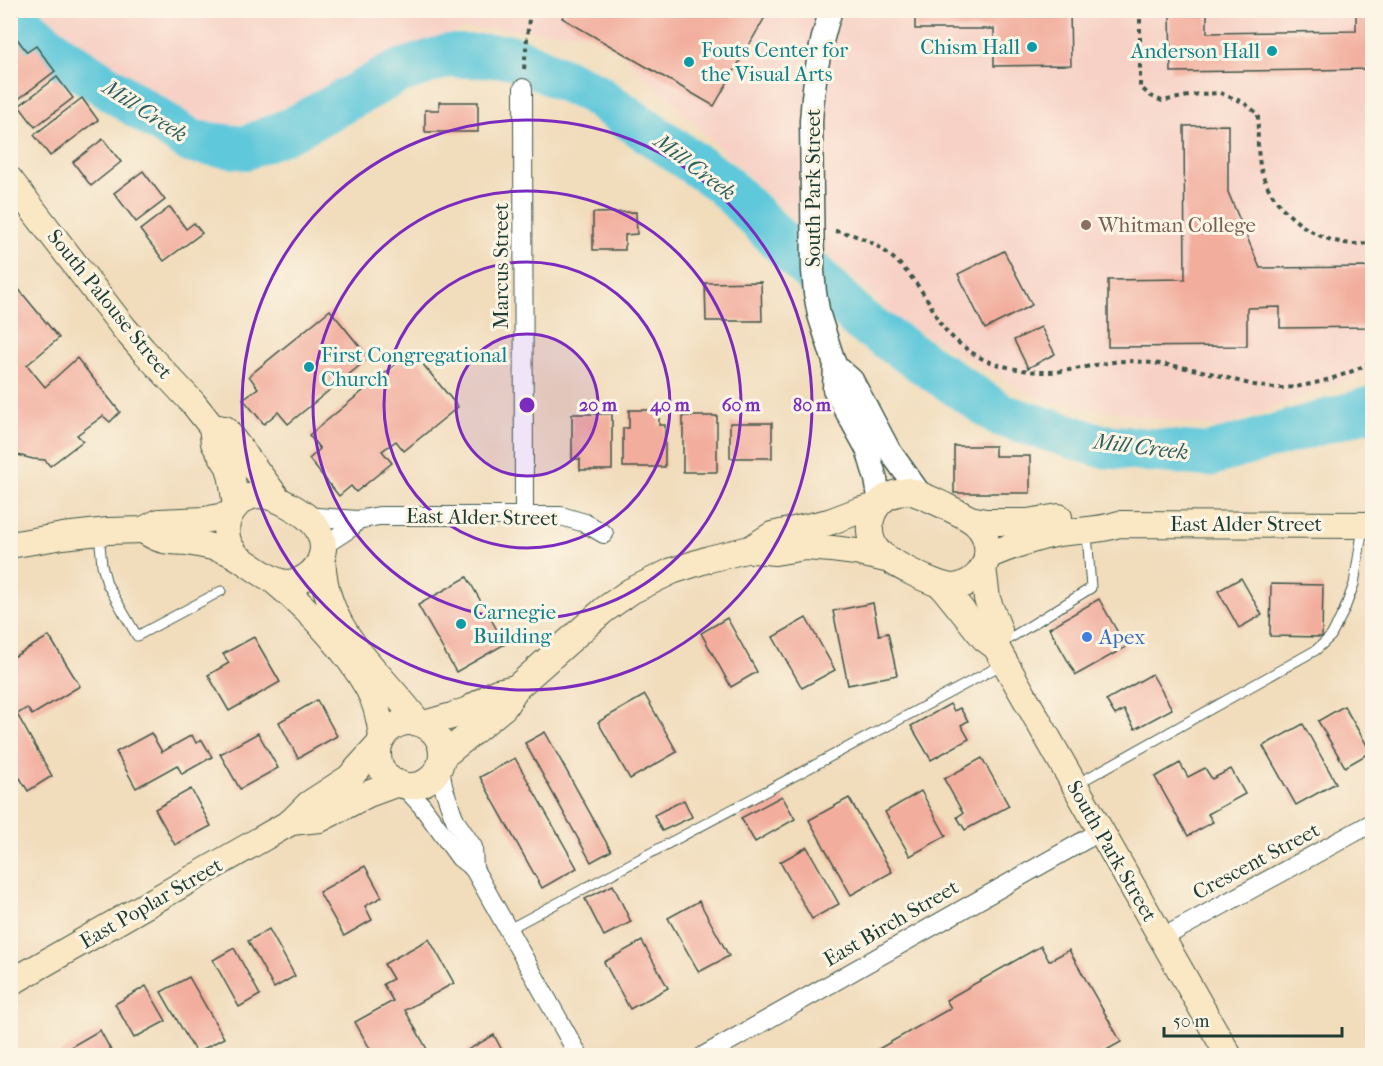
<svg xmlns="http://www.w3.org/2000/svg" width="1383" height="1066" viewBox="0 0 1383 1066" font-family="'IM FELL French Canon',serif">
<rect width="100%" height="100%" fill="#fcf5e5"/>
<filter id="ink" filterUnits="userSpaceOnUse"><feTurbulence type="fractalNoise" baseFrequency=".0167" numOctaves="2"/><feDisplacementMap in="SourceGraphic" scale="12" xChannelSelector="R" yChannelSelector="G"/><feConvolveMatrix kernelMatrix="1 2 1 2 8 2 1 2 1" color-interpolation-filters="sRGB"/></filter>
<filter id="wash" filterUnits="userSpaceOnUse"><feTurbulence type="fractalNoise" baseFrequency=".008" numOctaves="4" result="noise"/><feDisplacementMap in="SourceGraphic" scale="24" xChannelSelector="R" yChannelSelector="G"/><feGaussianBlur stdDeviation="1.35" result="paint"/><feColorMatrix in="noise" values="0 0 0 0 0 0 0 0 0 0 0 0 0 0 0 0 0 1.4 0 .05"/><feComposite in="paint" operator="in"/></filter>
<g filter="url(#wash)">
<rect width="100%" height="100%" fill="#f1dcbb"/>
<polygon fill="#f7d1c6" points="18,11 1372,11 1372,370 1221,428 1044,401 897,320 602,34 464,28 251,121 204,129 129,86"/>
<g fill="none" stroke-linecap="round" stroke-linejoin="round">
<polyline stroke="#5fc8da" stroke-width="44" points="10,14 57,54 192,142 245,148 292,129 398,72 448,56 510,56 591,92 722,183 860,320 1001,415 1102,446 1208,455 1372,408"/>
</g>
<g id="blocks">
<g fill="#f2ad9d">
<polygon points="566,10 769,10 714,106 562,18"/>
<polygon points="915,10 1070,10 1071,65 994,66 994,29 915,29"/>
<polygon points="1170,12 1207,12 1207,33 1356,31 1356,12 1372,12 1372,69 1171,72"/>
<polygon points="15,36 27,52 36,46 55,71 12,104 10,102 10,40"/>
<polygon points="57,77 73,98 35,127 19,106"/>
<polygon points="82,98 98,120 50,156 34,135"/>
<polygon points="439,102 478,102 478,132 425,132 425,110 439,110"/>
<polygon points="1228,125 1228,192 1260,268 1372,267 1372,327 1280,328 1280,307 1247,308 1247,346 1108,347 1108,280 1185,279 1184,126"/>
<polygon points="103,139 121,162 91,186 73,162"/>
<polygon points="143,171 165,200 136,222 114,193"/>
<polygon points="170,207 186,229 194,223 202,233 164,261 140,230"/>
<polygon points="636,212 637,234 625,235 625,250 593,250 593,213"/>
<polygon points="1004,251 1032,305 985,329 958,274"/>
<polygon points="12,281 59,338 27,365 45,387 77,358 120,412 110,422 103,416 77,435 83,441 50,466 45,460 33,459 10,453 10,282"/>
<polygon points="761,282 762,321 706,321 705,283"/>
<polygon points="330,310 369,358 288,424 278,412 264,424 243,399 258,388 249,376"/>
<polygon points="1041,327 1055,354 1028,368 1014,340"/>
<polygon points="412,351 458,407 404,451 396,441 382,451 392,463 356,492 351,486 339,496 309,459 320,449 309,435"/>
<polygon points="629,410 659,410 659,425 665,425 665,467 623,467 623,428 629,428"/>
<polygon points="572,414 612,414 612,470 580,470 580,459 572,459"/>
<rect x="683" y="416" width="34" height="56"/>
<rect x="730" y="423" width="42" height="35"/>
<polygon points="954,446 995,446 995,456 1030,456 1030,493 954,493"/>
<polygon points="467,577 505,644 456,672 418,605"/>
<polygon points="1241,578 1262,615 1239,628 1218,591"/>
<polygon points="1271,584 1323,585 1322,637 1270,636"/>
<polygon points="1099,599 1126,647 1076,675 1049,628"/>
<polygon points="873,603 879,635 888,633 897,675 848,685 833,611"/>
<polygon points="727,618 757,672 731,687 701,633"/>
<polygon points="806,618 835,670 802,688 773,637"/>
<polygon points="49,636 80,686 32,715 27,708 17,714 52,776 28,791 20,778 10,784 10,659"/>
<polygon points="254,637 280,682 229,711 208,675 229,663 223,654"/>
<polygon points="1152,674 1172,709 1135,729 1124,710 1115,715 1106,700"/>
<polygon points="645,695 677,752 630,779 598,722"/>
<polygon points="317,700 337,736 298,758 279,722"/>
<polygon points="950,704 954,711 960,708 968,721 961,725 969,739 931,760 911,726"/>
<polygon points="1344,706 1371,752 1345,767 1318,721"/>
<polygon points="1303,724 1336,783 1296,805 1263,746"/>
<polygon points="545,732 611,851 591,862 525,743"/>
<polygon points="151,733 162,752 192,735 196,743 202,740 212,757 182,774 177,765 136,788 116,752"/>
<polygon points="258,733 278,768 240,789 220,754"/>
<polygon points="515,758 577,868 542,888 480,777"/>
<polygon points="982,758 1009,806 965,830 957,817 963,813 944,779"/>
<polygon points="1180,763 1188,777 1205,768 1212,779 1231,769 1245,794 1208,814 1213,822 1188,836 1155,777"/>
<polygon points="191,789 211,826 175,845 155,809"/>
<polygon points="921,791 946,836 910,856 885,812"/>
<polygon points="782,796 795,819 755,842 741,818"/>
<polygon points="849,798 892,872 851,895 809,820"/>
<polygon points="684,800 692,817 662,831 654,815"/>
<polygon points="807,847 839,904 812,919 780,862"/>
<polygon points="365,866 382,897 365,906 372,920 344,936 319,892"/>
<polygon points="613,885 631,922 604,936 585,899"/>
<polygon points="699,901 729,956 699,972 668,918"/>
<polygon points="269,929 295,976 274,988 248,941"/>
<polygon points="429,939 454,983 405,1010 428,1051 419,1056 374,1056 355,1022 393,1001 383,984 393,979 384,964"/>
<polygon points="642,941 668,988 630,1009 604,962"/>
<polygon points="1041,946 1049,961 1069,950 1121,1042 1101,1053 1103,1056 866,1056 951,1008 946,1000"/>
<polygon points="234,948 260,995 239,1007 213,960"/>
<polygon points="189,977 224,1038 196,1053 161,992"/>
<polygon points="146,986 166,1021 134,1038 115,1004"/>
<polygon points="100,1030 114,1056 55,1056"/>
<polygon points="494,1035 505,1056 457,1056"/>
</g>
</g>
</g>
<g filter="url(#ink)">
<use href="#blocks" fill-opacity="0" stroke="#3e5548" stroke-width="1.5"/>
<g fill="none" stroke-linecap="round" stroke-linejoin="round">
<g stroke="#3e5548" stroke-width="11">
<g id="service">
<polyline points="99,534 102,565 107,584 137,636 221,591"/>
<polyline points="1002,643 1091,588 1087,533"/>
<polyline points="1077,784 1316,650 1331,636 1344,611 1354,584 1363,527"/>
<polyline points="507,930 1005,663"/>
</g>
</g>
<g stroke="#3e5548" stroke-width="20">
<g id="minor">
<polyline points="523,88 524,517"/>
<polyline points="304,516 357,520 379,516 561,516 585,523 604,534"/>
<polyline points="323,546 352,527 357,520"/>
<polyline points="440,767 443,786 452,812 456,822 473,847 474,869"/>
<polyline points="403,785 422,806 460,858 474,869 579,1056"/>
<polyline points="1162,938 1372,823"/>
<polyline points="703,1056 1101,831"/>
</g>
</g>
<g stroke="#3e5548" stroke-width="25">
<g id="tertiary">
<path d="M831,10C818,50 814,80 811,121L813,271L815,293L819,315L835,365L834,389L867,449L876,479L880,503"/>
<polyline points="835,365 852,380 889,450 921,495"/>
</g>
</g>
<g stroke="#3e5548" stroke-width="28">
<g id="secondary">
<polyline points="10,180 124,328 143,350 193,403 212,427 214,443 229,467 232,479 236,506"/>
<polyline points="212,427 225,429 278,499"/>
<path d="M909,491C923,495 934,501 947,507C956,512 967,516 975,523C988,534 991,554 983,568C976,579 965,586 953,587C938,587 885,561 876,549C865,532 869,508 887,497C894,493 901,492 909,491Z"/>
<polyline points="970,519 985,522 1027,522 1059,517"/>
<path d="M143,530C149,534 157,539 164,540C171,542 179,541 186,542C200,544 214,547 226,551C254,562 281,601 311,573C318,567 322,559 323,549C323,541 320,531 314,524C304,512 274,495 259,495C238,496 223,517 227,537C228,545 233,551 238,557"/>
<polyline points="10,545 63,536 108,531 143,530 159,522 205,520 229,515"/>
<polyline points="753,550 775,552 805,547 832,549 856,552 886,559"/>
<path d="M987,556C1011,546 1034,538 1059,533C1080,530 1099,531 1119,524L1372,525"/>
<path d="M322,559C323,574 325,589 331,604C346,647 391,685 418,722"/>
<polyline points="983,567 987,599 999,630 996,647"/>
<path d="M273,580C310,611 344,646 368,688C376,702 380,720 382,737"/>
<polyline points="942,586 984,638 996,647 1229,1056"/>
<circle cx="410" cy="754" r="32"/>
<polyline points="424,724 452,716 468,710 497,692 516,688"/>
<polyline points="443,756 504,707 516,688 604,610 631,591 672,571 709,559 750,549 772,535 829,522 858,511 877,506"/>
<polyline points="291,822 320,819 368,794 398,783"/>
<polyline points="10,983 291,822 309,804 349,778 378,746"/>
</g>
</g>
<g stroke="#3e5548" stroke-width="4" stroke-dasharray="4.5 4.5" stroke-linecap="butt">
<path d="M1140,10V87L1151,96L1162,101L1199,94L1220,93L1243,102L1258,114C1258,136 1256,158 1264,179C1279,214 1315,242 1354,244C1360,244 1366,243 1372,243"/>
<polyline points="524,69 529,19 527,10"/>
<path d="M835,231C878,237 904,264 927,299C933,308 936,319 943,327C953,340 967,350 981,358C996,366 1027,372 1043,372C1072,373 1100,361 1129,361C1149,362 1177,366 1197,370C1224,375 1249,387 1277,388C1301,389 1352,375 1372,361"/>
</g>
<use href="#service" stroke="#fff" stroke-width="9"/>
<use href="#minor" stroke="#fff" stroke-width="18"/>
<use href="#tertiary" stroke="#fff" stroke-width="22"/>
<use href="#secondary" stroke="#fae7c3" stroke-width="26"/>
</g>
</g>
<circle cx="527" cy="405" r="71" fill="#7b2cbf" fill-opacity=".12"/>
<g fill="none" stroke="#7b2cbf" stroke-width="3">
<circle cx="527" cy="405" r="71"/>
<circle cx="527" cy="405" r="143"/>
<circle cx="527" cy="405" r="214"/>
<circle cx="527" cy="405" r="285"/>
</g>
<g fill="#0f9aa8" stroke="#fcf5e5" stroke-width="2">
<circle cx="1032" cy="47" r="6"/>
<circle cx="1272" cy="51" r="6"/>
<circle cx="689" cy="62" r="6"/>
<circle cx="309" cy="367" r="6"/>
<circle cx="461" cy="624" r="6"/>
</g>
<circle fill="#8d6e63" stroke="#fcf5e5" stroke-width="2" cx="1086" cy="225" r="6"/>
<circle fill="#3f7fe0" stroke="#fcf5e5" stroke-width="2" cx="1087" cy="637" r="6"/>
<g text-anchor="middle" dominant-baseline="central" stroke-width="6" stroke-linejoin="round" paint-order="stroke">
<g font-size="21" fill="#0d838f" stroke="#fcf5e5" text-anchor="start">
<text x="1020" y="47" text-anchor="end">Chism Hall</text>
<text x="701" y="50">Fouts Center for<tspan x="701" dy="24">the Visual Arts</tspan></text>
<text x="1260" y="51" text-anchor="end">Anderson Hall</text>
<text x="321" y="355">First Congregational<tspan x="321" dy="24">Church</tspan></text>
<text x="473" y="612">Carnegie<tspan x="473" dy="24">Building</tspan></text>
</g>
<g font-size="21" fill="#1f3d34" stroke="#fcf5e5">
<text transform="translate(813 188) rotate(-90)">South Park Street</text>
<text transform="translate(501 266) rotate(-90)">Marcus Street</text>
<text transform="translate(110 304) rotate(51)">South Palouse Street</text>
<text transform="translate(482 517) rotate(1)">East Alder Street</text>
<text x="1246" y="524">East Alder Street</text>
<text transform="translate(1112 851) rotate(60)">South Park Street</text>
<text transform="translate(1256 861) rotate(-28)">Crescent Street</text>
<text transform="translate(151 903) rotate(-30)">East Poplar Street</text>
<text transform="translate(891 923) rotate(-30)">East Birch Street</text>
</g>
<g font-size="21" fill="#785e54" stroke="#fcf5e5" text-anchor="start">
<text x="1098" y="225">Whitman College</text>
</g>
<g font-size="21" fill="#366cbe" stroke="#fcf5e5" text-anchor="start">
<text x="1099" y="637">Apex</text>
</g>
<g font-size="22" font-style="italic" fill="#2f605e" stroke="#fcf5e5">
<text transform="translate(145 111) rotate(33)">Mill Creek</text>
<text transform="translate(695 167) rotate(37)">Mill Creek</text>
<text transform="translate(1141 447) rotate(7)">Mill Creek</text>
</g>
</g>
<circle cx="527" cy="405" r="9" fill="#7b2cbf" stroke="#fcf5e5" stroke-width="3"/>
<g font-size="18" text-anchor="middle" font-weight="bold" fill="#7b2cbf" stroke="#fcf5e5" stroke-width="6" stroke-linejoin="round" paint-order="stroke">
<text x="598" y="411">20 m</text>
<text x="670" y="411">40 m</text>
<text x="741" y="411">60 m</text>
<text x="812" y="411">80 m</text>
</g>
<rect width="1383" height="1066" fill="none" stroke="#fcf5e5" stroke-width="36"/>
<path d="M1164 1027v9h178v-9" fill="none" stroke="#1f3d34" stroke-width="3"/>
<text x="1173" y="1027" font-size="18" fill="#1f3d34" stroke="#fcf5e5" stroke-width="4.5" paint-order="stroke">50 m</text>
</svg>
